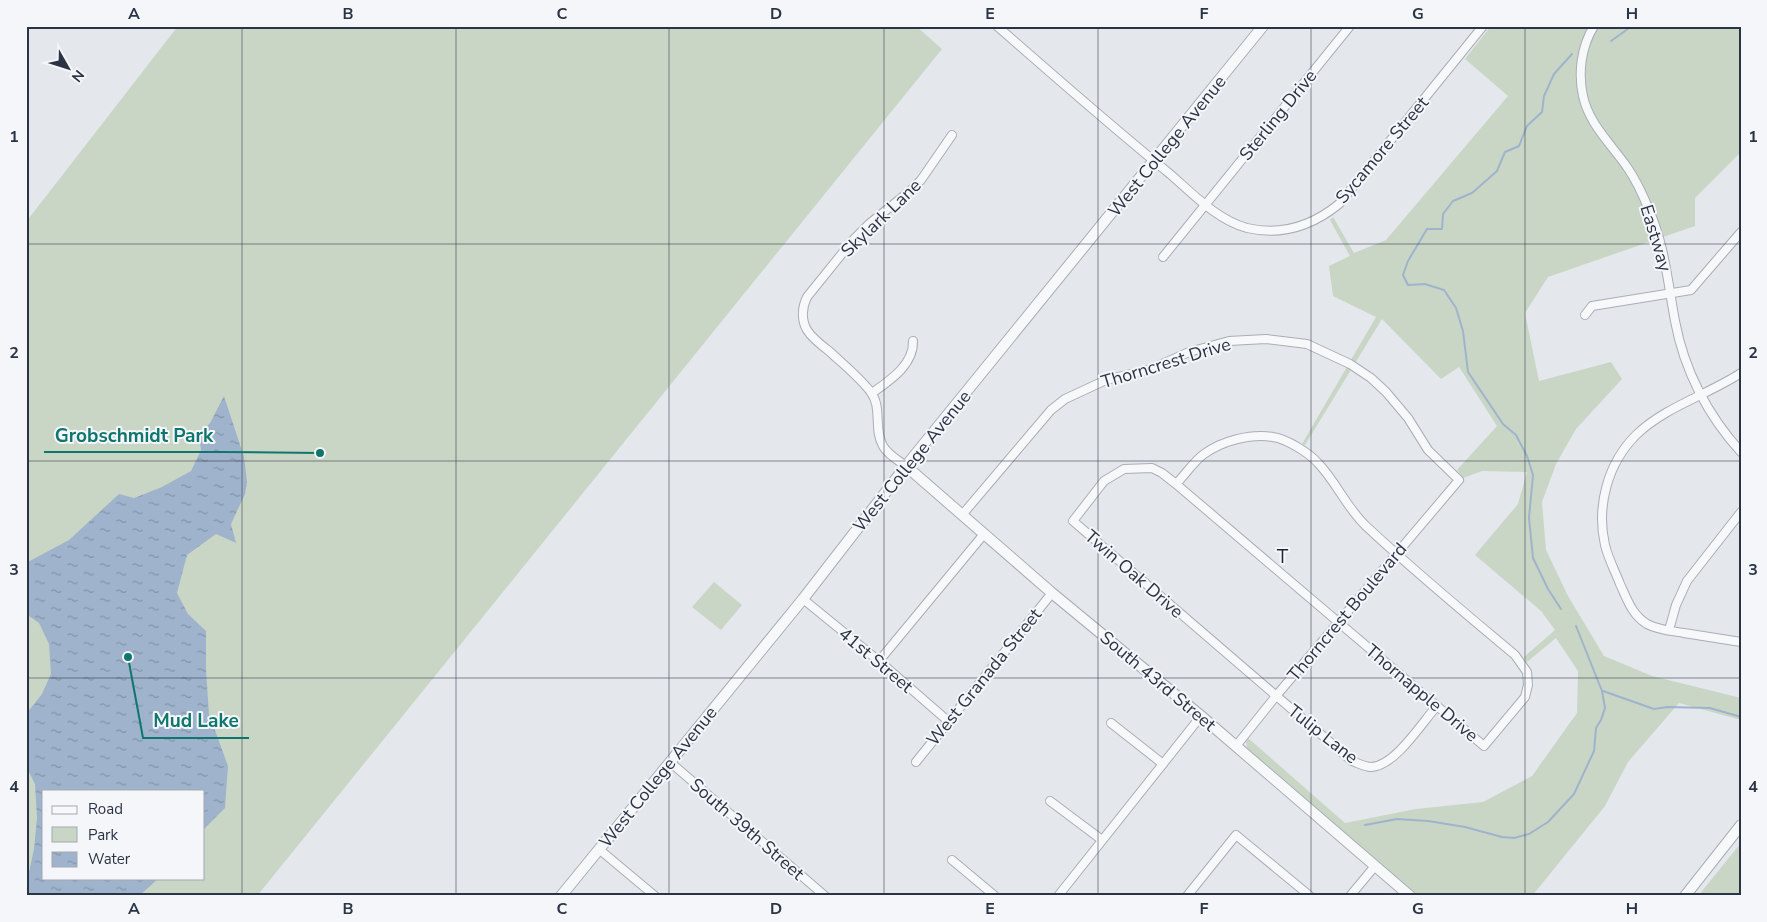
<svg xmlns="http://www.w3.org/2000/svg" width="1767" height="922" viewBox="0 0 1767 922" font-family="'Nunito Sans',sans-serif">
<defs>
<pattern id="water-ripples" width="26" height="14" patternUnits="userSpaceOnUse" patternTransform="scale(1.25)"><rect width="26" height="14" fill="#9fb4cc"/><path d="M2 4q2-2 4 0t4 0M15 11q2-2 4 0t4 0" fill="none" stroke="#8293a7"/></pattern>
</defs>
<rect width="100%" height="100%" fill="#e4e7ec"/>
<g fill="#c9d6c5" fill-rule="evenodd">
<path d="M178,26H916L942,49L257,896H26V222ZM44,791H204V878H44Z"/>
<polygon points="1491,26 1741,26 1741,152 1695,198 1695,226 1548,277 1525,313 1539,381 1611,362 1622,379 1576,429 1556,464 1542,502 1546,550 1568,596 1604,656 1652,676 1741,698 1741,720 1679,703 1628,762 1605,806 1532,896 1419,896 1248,752 1246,742 1248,738 1345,823 1416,809 1483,802 1532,776 1577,713 1578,671 1556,638 1527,662 1524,657 1555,630 1541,611 1475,555 1518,504 1527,472 1482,471 1463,478 1457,470 1497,426 1459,367 1441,379 1382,319 1305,445 1302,444 1376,317 1333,296 1329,266 1350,256 1330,220 1333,217 1354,253 1386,240 1508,96 1465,59"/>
<polygon points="714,582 742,605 721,630 692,607"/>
<polygon points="1741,843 1741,896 1698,896"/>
</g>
<polygon fill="url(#water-ripples)" points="224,396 244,457 247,482 245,494 231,524 236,543 216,534 187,555 177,593 188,614 206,631 206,670 209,714 228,766 225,808 204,829 204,791 44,791 44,878 159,878 139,896 26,896 26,886 34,849 37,818 35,784 26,766 26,714 42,694 51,674 49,644 39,623 26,614 26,563 69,540 119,494 134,498 162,487 191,471 201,450 199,435 210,423"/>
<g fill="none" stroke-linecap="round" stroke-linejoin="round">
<g stroke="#9fb4cc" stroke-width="2">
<polyline points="1611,41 1632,26"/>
<polyline points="1561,609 1548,589 1533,558 1529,518 1533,475 1527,456 1516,435 1503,424 1468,372 1463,331 1456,308 1444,290 1425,284 1408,285 1403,275 1408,261 1427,229 1442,229 1443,214 1453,201 1472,193 1497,171 1505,152 1519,146 1527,126 1542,112 1544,96 1554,74 1572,54"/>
<polyline points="1603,691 1654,709 1667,707 1710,708 1741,717"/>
<polyline points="1365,825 1397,819 1428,821 1465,827 1502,837 1514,838 1529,834 1548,822 1574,794 1594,751 1596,728 1601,720 1605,708 1602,691 1576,626"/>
</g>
<g stroke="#a9aeb7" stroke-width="10">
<g id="minor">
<path d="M997,26C1054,76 1111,126 1170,174C1192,193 1217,220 1247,228C1282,236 1312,226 1339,204L1483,26"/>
<path d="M1594,26C1581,47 1578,73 1583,96C1589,124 1611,144 1627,167C1636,180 1643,195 1649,210C1665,246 1668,284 1675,321C1684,370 1708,416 1741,452"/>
<polyline points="1163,257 1350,26"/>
<polyline points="1585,315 1592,306 1691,290 1741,232"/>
<path d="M1741,373C1707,395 1665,407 1636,435C1608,463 1596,506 1605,545C1608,558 1615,571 1620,584C1627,599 1632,615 1647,624C1658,630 1672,631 1684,633C1703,636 1722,639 1741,642"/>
<path d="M872,393C889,381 914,365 913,341"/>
<path d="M906,466C899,461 888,455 883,446C873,429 883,407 870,391C858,376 843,364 829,351C821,345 812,338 807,330C801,320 802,307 807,297L853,240L869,224L910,191L921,180L952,135"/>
<path d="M1176,484C1185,475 1194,461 1204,454C1222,441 1251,433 1273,437C1287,439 1309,453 1318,463C1337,483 1346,507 1366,526C1414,571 1465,613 1515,655L1527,672L1528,685L1525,697L1484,746L1176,484L1162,473L1152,468L1124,469L1104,481L1073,521L1352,761C1358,763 1364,767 1371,767C1395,766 1421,724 1436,707"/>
<polyline points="962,515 1051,410 1065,399 1106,380 1151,369 1189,352 1229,341 1266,339 1307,344 1350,364 1371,378 1386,392 1408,418 1428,450 1459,480 1276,696 1236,746"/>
<polyline points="803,599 879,661 948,721"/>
<polyline points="1669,630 1676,605 1687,581 1741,512"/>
<polyline points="879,661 984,534"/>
<polyline points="1111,723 1163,764"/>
<polyline points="670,762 825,896"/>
<polyline points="916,762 1052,593"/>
<polyline points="1050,801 1102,840"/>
<polyline points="600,850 655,896"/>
<polyline points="952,860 995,896"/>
<polyline points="1058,896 1201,716"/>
<polyline points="1187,896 1236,835 1310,896"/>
<polyline points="1350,896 1375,866"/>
</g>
</g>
<g stroke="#a9aeb7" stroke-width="12">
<g id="tertiary">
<polyline points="906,466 1052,593 1201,716 1410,896"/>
<polyline points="561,896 803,599 906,466 1263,26"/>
<polyline points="1685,896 1741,825"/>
</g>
</g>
<use href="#minor" stroke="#f7f8fa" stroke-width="8"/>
<use href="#tertiary" stroke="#f7f8fa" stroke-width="10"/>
</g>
<path fill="none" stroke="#2b3445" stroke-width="1" stroke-opacity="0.55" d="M242,26V896M456,26V896M669,26V896M884,26V896M1098,26V896M1311,26V896M1525,26V896M26,244H1741M26,461H1741M26,678H1741"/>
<g text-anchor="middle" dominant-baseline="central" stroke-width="4" stroke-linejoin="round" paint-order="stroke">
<g font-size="18" fill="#2b3445" stroke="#f4f6f9">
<text transform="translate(1278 115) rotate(-51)">Sterling Drive</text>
<text transform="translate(1167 146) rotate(-51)">West College Avenue</text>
<text transform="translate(1382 150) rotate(-50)">Sycamore Street</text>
<text transform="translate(881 218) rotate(-44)">Skylark Lane</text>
<text transform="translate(1656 238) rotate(73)">Eastway</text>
<text transform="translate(1166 363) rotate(-17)">Thorncrest Drive</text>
<text transform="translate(912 461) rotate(-51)">West College Avenue</text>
<text transform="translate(1134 574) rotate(41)">Twin Oak Drive</text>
<text transform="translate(1347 612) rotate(-50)">Thorncrest Boulevard</text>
<text transform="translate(876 660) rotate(40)">41st Street</text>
<text transform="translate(984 677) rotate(-51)">West Granada Street</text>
<text transform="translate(1158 681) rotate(40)">South 43rd Street</text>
<text transform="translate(1422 693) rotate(40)">Thornapple Drive</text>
<text transform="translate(1323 734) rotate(38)">Tulip Lane</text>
<text transform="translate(658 777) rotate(-51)">West College Avenue</text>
<text transform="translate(747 829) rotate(41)">South 39th Street</text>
</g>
<g font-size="19" letter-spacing="1" fill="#1d2536" stroke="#f4f6f9">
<text x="1283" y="557">T</text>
</g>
</g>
<path fill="none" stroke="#0f766e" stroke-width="2" d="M320 453L223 452H44M128 657L143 738H249"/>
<g fill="#0f766e" stroke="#f4f6f9" stroke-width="2">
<circle cx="320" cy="453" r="5"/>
<circle cx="128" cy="657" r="5"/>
</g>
<g font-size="19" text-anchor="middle" font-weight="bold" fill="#0f766e" stroke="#f4f6f9" stroke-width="4" stroke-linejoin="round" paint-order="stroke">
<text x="134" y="442">Grobschmidt Park</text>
<text x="196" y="727">Mud Lake</text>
</g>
<rect width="1767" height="922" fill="none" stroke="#f4f6f9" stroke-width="55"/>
<rect x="42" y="790" width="162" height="90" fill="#f4f6f9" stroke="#a4a8b1"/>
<rect x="52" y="806" width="25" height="8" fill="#f7f8fa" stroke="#a4a8b1"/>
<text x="88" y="814" font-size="15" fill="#2b3445">Road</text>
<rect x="52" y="827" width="25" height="15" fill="#c9d6c5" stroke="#a4a8b1"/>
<text x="88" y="840" font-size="15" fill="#2b3445">Park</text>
<rect x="52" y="852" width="25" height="15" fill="url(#water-ripples)" stroke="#a4a8b1"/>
<text x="88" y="864" font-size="15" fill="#2b3445">Water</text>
<g transform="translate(68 68) rotate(129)" stroke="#f4f6f9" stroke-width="4" paint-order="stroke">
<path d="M0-4L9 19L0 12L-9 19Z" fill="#2b3445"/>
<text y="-8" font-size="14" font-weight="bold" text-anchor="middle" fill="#2b3445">N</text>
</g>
<rect x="28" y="28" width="1712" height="866" fill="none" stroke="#2b3445" stroke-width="2"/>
<g font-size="16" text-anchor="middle" font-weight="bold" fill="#2b3445">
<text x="134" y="19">A</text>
<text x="348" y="19">B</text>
<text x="562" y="19">C</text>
<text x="776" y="19">D</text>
<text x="990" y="19">E</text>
<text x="1204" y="19">F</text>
<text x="1418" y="19">G</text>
<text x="1632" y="19">H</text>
<text x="14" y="142">1</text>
<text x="1753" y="142">1</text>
<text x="14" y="358">2</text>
<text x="1753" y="358">2</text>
<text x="14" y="575">3</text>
<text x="1753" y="575">3</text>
<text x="14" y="792">4</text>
<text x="1753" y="792">4</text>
<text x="134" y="914">A</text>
<text x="348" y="914">B</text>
<text x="562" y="914">C</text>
<text x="776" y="914">D</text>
<text x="990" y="914">E</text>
<text x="1204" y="914">F</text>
<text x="1418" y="914">G</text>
<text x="1632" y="914">H</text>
</g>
</svg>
